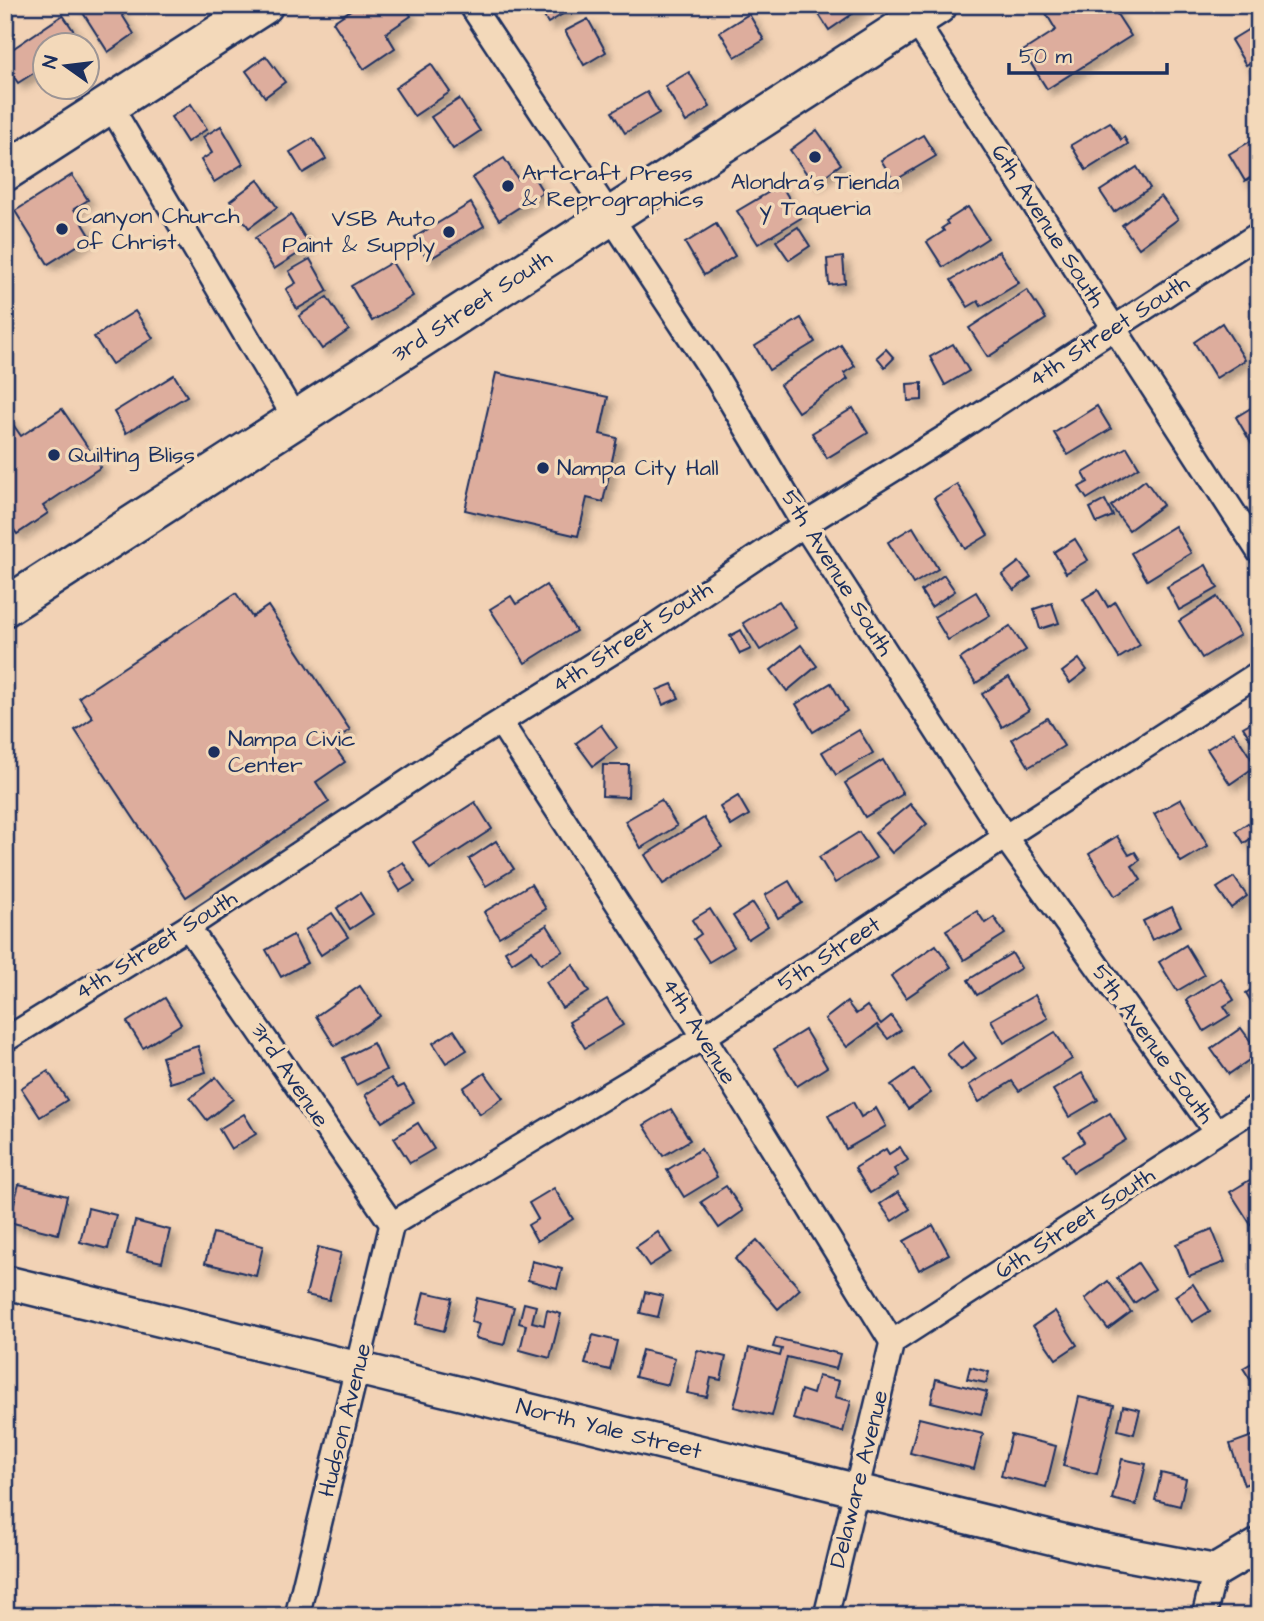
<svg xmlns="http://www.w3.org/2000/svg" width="1264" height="1621" viewBox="0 0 1264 1621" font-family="'Architects Daughter',sans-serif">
<defs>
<filter id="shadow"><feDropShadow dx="6" dy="6" stdDeviation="3.5" flood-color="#0004"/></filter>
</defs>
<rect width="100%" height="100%" fill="#f2d2b5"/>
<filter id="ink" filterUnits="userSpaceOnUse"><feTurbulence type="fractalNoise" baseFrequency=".0143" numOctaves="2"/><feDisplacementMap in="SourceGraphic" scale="14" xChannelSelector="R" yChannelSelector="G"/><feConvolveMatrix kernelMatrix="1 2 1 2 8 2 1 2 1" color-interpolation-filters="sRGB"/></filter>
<g filter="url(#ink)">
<g fill="#ddad9d" stroke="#1b2f5e" stroke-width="2" filter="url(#shadow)">
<polygon points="78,5 116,5 134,34 108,52"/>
<polygon points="358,5 404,5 411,16 386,33 395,48 364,69 333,22"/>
<polygon points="537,5 578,5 548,23"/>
<polygon points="813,5 859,5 861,8 829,30"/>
<polygon points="1041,5 1111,5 1131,36 1047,89 1023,51 1056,30"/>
<polygon points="749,14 764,40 735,57 720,32"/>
<polygon points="63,15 81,42 75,46 46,46 46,65 18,83 5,64 5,54"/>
<polygon points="588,19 606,52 584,65 565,31"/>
<polygon points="1259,23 1259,57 1246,65 1231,40"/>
<polygon points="266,56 285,82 265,97 246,71"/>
<polygon points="431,64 450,92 414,116 395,88"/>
<polygon points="689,72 710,107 686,122 665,86"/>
<polygon points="647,92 659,113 625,133 612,112"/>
<polygon points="459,99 480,131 453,149 431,117"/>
<polygon points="191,104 207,129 187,142 171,117"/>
<polygon points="1110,122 1121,140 1124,137 1128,144 1086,170 1071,145"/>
<polygon points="221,126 243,164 214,182 201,160 212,153 203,137"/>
<polygon points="817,130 841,164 814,184 790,150"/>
<polygon points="923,135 936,156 894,181 881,160"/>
<polygon points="1259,136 1259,172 1245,181 1229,154"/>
<polygon points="313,138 326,159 303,173 290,152"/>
<polygon points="504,158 518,179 530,171 543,192 499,220 472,178"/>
<polygon points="1137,167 1150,188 1114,212 1100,191"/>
<polygon points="72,175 88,200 74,209 91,237 48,264 15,211"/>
<polygon points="258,180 277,207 249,228 230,201"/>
<polygon points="781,185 801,218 758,244 737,211"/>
<polygon points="1161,196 1178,219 1139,248 1122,225"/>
<polygon points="471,203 484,226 428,260 415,237"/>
<polygon points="968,207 988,238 943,267 927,242 944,231 942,228 948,224 946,221"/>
<polygon points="291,215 310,246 274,269 255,238"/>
<polygon points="716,224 735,256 704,275 685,243"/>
<polygon points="798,227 810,246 789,260 776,241"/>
<polygon points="999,251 1019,283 981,306 978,301 968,307 951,280"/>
<polygon points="843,257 845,283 829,285 827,259"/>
<polygon points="310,259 328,291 297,309 286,289 296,283 289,271"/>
<polygon points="392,262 413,296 372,321 351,286"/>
<polygon points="1027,290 1046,319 988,357 969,328"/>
<polygon points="327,297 349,330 322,349 299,316"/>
<polygon points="1259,298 1259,317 1250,303"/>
<polygon points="135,311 153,338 112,364 94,337"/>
<polygon points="801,318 815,342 769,370 755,346"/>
<polygon points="1222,323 1245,360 1216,378 1194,342"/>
<polygon points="953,344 969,371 945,385 930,357"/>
<polygon points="841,345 855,366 844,373 848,379 798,412 780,385"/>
<polygon points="886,349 894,358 885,367 877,357"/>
<polygon points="496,373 608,397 600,434 617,438 603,502 587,498 578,536 465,510"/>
<polygon points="174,375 187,396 126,433 114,412"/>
<polygon points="922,383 922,400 908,401 907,384"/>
<polygon points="1259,403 1259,445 1254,448 1236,417"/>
<polygon points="1097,406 1111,429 1068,455 1054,433"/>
<polygon points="853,408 868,433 827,458 812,433"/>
<polygon points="62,409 101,467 43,506 48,513 17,534 5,517 5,413 21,436"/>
<polygon points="1127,447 1139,467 1087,499 1079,487 1088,482 1083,473"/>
<polygon points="1145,480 1163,505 1129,530 1111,506"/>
<polygon points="957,484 988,535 965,549 934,498"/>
<polygon points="1105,500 1113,516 1097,523 1090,508"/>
<polygon points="1175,526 1191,553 1147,580 1131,553"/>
<polygon points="913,527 938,569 913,584 888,542"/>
<polygon points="1075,539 1088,560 1066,573 1054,552"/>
<polygon points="1019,562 1031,577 1014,590 1002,575"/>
<polygon points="1206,565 1218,588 1179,610 1167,587"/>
<polygon points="944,575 955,591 931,607 921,591"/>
<polygon points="546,585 576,631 525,663 490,609 511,596 516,604"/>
<polygon points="1098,590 1108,607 1115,602 1140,645 1119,658 1083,599"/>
<polygon points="976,592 990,615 948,640 934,617"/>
<polygon points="236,593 252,617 268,606 350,730 331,742 345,762 316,782 329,802 186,897 75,730 93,718 79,697"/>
<polygon points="1217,597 1240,635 1202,658 1179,621"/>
<polygon points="779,601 796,628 760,650 743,623"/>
<polygon points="1052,603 1059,623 1040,629 1034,609"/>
<polygon points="1010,626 1026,650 976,683 960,659"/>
<polygon points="741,630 751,649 740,654 730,636"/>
<polygon points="801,645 817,666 787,691 771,670"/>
<polygon points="1079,659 1087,670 1070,683 1062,672"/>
<polygon points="1009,677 1029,710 1002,727 982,694"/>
<polygon points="831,683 847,711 813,732 796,704"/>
<polygon points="672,684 679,698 663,705 657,690"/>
<polygon points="1047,718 1064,746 1029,767 1012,739"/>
<polygon points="1259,718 1259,753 1243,727"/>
<polygon points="601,725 617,748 593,766 576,743"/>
<polygon points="859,730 873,753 836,775 822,752"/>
<polygon points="1234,732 1256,766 1230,784 1207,749"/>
<polygon points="883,760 903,794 865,817 845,783"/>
<polygon points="603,765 629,765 628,797 602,796"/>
<polygon points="738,796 749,815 731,826 720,807"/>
<polygon points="1181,799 1208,846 1181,862 1154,814"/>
<polygon points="661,800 677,826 641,848 625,821"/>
<polygon points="475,802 492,829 430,869 413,842"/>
<polygon points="910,804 927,824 892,853 875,833"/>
<polygon points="704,818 722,847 663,884 645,855"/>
<polygon points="1248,823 1256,835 1244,843 1236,831"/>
<polygon points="859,832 876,858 835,883 819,857"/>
<polygon points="1117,836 1129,855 1135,852 1140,860 1132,866 1141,880 1115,896 1089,854"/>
<polygon points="496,841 514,869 486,886 469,859"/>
<polygon points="403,862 415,882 400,891 388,872"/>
<polygon points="1234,877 1247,896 1231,908 1217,888"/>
<polygon points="789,881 802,903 778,918 765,895"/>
<polygon points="531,884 546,909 499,937 484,912"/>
<polygon points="360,893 373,914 350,929 337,908"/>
<polygon points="753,903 768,926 748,939 733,916"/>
<polygon points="1172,907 1181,926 1152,940 1143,921"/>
<polygon points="710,909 734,947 709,962 694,939 701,934 692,920"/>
<polygon points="977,911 985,923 994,917 1005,934 964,960 946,930"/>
<polygon points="332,913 348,937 321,955 305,930"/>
<polygon points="547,925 563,951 541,964 532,950 512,963 505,951"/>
<polygon points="293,935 307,963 281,977 266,950"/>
<polygon points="936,945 951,967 906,998 891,976"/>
<polygon points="1186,945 1204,975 1177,991 1159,962"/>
<polygon points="1012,953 1021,968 977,995 968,980"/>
<polygon points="573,965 589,992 562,1008 546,982"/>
<polygon points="1221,978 1234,1000 1224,1006 1230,1015 1204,1031 1186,1000"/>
<polygon points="1259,984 1259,1003 1254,1006 1246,993"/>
<polygon points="360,986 380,1016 335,1046 316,1016"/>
<polygon points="1035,995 1048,1018 1004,1043 991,1020"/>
<polygon points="165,998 181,1024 143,1048 127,1022"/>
<polygon points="607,999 623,1025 585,1048 569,1022"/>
<polygon points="847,1002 856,1014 867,1006 881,1024 891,1016 901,1030 888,1039 877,1025 847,1047 825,1019"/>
<polygon points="1241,1028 1259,1053 1229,1074 1211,1049"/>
<polygon points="454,1030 467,1050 446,1063 433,1043"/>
<polygon points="805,1030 827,1067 797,1086 774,1049"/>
<polygon points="1055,1032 1072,1059 1019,1091 1012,1081 979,1102 969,1085"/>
<polygon points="963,1042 976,1058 961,1070 947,1054"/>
<polygon points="373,1043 386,1070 356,1085 343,1058"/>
<polygon points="198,1046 206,1072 170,1083 162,1057"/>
<polygon points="914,1069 931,1093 908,1109 891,1085"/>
<polygon points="48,1071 67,1100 40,1117 21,1088"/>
<polygon points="485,1073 503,1098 480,1114 463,1088"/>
<polygon points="1082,1073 1098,1100 1069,1117 1053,1090"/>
<polygon points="216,1077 233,1099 207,1120 190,1098"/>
<polygon points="391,1078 398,1088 404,1085 414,1102 382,1122 365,1095"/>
<polygon points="853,1102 861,1117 876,1108 886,1126 846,1149 828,1116"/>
<polygon points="671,1109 690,1140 663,1156 644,1125"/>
<polygon points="1110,1113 1126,1140 1073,1172 1063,1155 1084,1142 1078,1132"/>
<polygon points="244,1114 256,1134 231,1149 219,1129"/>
<polygon points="418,1123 434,1149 410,1163 394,1138"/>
<polygon points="900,1147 908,1160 894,1169 898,1176 870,1193 855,1168 886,1149 889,1154"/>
<polygon points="701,1149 717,1177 684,1197 667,1170"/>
<polygon points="1258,1175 1259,1220 1251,1225 1230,1192"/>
<polygon points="19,1184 67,1196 58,1234 9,1222"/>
<polygon points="726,1186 743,1211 719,1228 701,1202"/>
<polygon points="554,1188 573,1219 537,1241 528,1225 538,1219 529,1203"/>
<polygon points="898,1192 910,1209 892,1221 880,1204"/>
<polygon points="88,1208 116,1215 108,1249 80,1242"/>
<polygon points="135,1221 170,1230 162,1262 127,1254"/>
<polygon points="933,1225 949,1254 919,1270 904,1241"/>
<polygon points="1212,1229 1225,1262 1189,1276 1176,1244"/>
<polygon points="658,1232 671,1252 649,1266 636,1247"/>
<polygon points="213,1233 263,1246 256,1276 205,1263"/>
<polygon points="757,1240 800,1289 778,1309 735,1259"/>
<polygon points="318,1247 341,1253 329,1300 306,1295"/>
<polygon points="532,1261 562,1269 557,1288 528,1280"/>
<polygon points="1138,1263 1155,1289 1134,1303 1117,1278"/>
<polygon points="1108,1281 1131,1312 1108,1329 1085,1299"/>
<polygon points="1193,1284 1210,1311 1192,1322 1175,1296"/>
<polygon points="424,1292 452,1298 444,1331 416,1324"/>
<polygon points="645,1292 663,1296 658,1317 640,1313"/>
<polygon points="477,1298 514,1307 504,1345 475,1338 479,1324 471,1322"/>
<polygon points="524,1303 536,1306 532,1322 544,1325 547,1310 561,1314 550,1358 520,1350 526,1325 519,1323"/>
<polygon points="1055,1311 1077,1345 1056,1359 1033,1326"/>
<polygon points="593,1335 617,1341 610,1370 585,1364"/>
<polygon points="776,1338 840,1354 836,1369 787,1357 772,1416 734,1407 749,1348 780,1356 782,1349 773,1347"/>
<polygon points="642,1350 675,1358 668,1385 635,1377"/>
<polygon points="697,1350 726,1357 721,1380 711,1378 707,1397 687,1393"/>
<polygon points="1259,1359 1259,1393 1243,1368"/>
<polygon points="970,1367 989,1372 986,1383 967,1379"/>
<polygon points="818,1376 839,1381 835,1397 851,1401 843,1432 793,1419 801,1390 813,1394"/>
<polygon points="936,1379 987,1392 981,1414 931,1402"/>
<polygon points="1079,1397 1114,1405 1097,1474 1063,1466"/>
<polygon points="1123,1406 1140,1410 1134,1434 1118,1430"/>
<polygon points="919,1418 983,1434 974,1469 910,1453"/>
<polygon points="1011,1435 1056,1446 1046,1487 1001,1476"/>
<polygon points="1255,1435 1259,1444 1259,1479 1244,1485 1230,1444"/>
<polygon points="1122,1459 1146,1464 1136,1505 1112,1499"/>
<polygon points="1161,1473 1186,1479 1180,1506 1155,1500"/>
</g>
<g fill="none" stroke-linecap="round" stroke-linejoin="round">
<g stroke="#1b2f5e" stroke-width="28">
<g id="street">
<polyline points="471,5 715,375 804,525 1005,837 1216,1132"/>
<polyline points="909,11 1259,552"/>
<polyline points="110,105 296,420"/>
<polyline points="501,723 704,1037 892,1342"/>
<polyline points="188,927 392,1224"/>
<polyline points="5,1040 188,927 468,742 651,628 804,525 960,428 1259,234"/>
<polyline points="392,1224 704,1037 1005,837 1259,673"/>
<polyline points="892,1342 1259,1105"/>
<polyline points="297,1616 392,1224"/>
<polyline points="826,1616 892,1342"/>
<polyline points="1204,1616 1215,1571"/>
</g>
</g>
<g stroke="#1b2f5e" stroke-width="37">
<polyline id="secondary" points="5,1282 1093,1548 1215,1571 1259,1545"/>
</g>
<g stroke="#1b2f5e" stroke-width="42">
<g id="primary">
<polyline points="5,172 264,5"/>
<polyline points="5,607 938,5"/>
</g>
</g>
<use href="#street" stroke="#f3d9ba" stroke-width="23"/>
<use href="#secondary" stroke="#f3d9ba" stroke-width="32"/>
<use href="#primary" stroke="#f3d9ba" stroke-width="37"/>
</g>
</g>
<g fill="#1b2f5e" stroke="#f3d9ba" stroke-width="2.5">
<circle cx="815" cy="157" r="7"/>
<circle cx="508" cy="186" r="7"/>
<circle cx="62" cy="229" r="7"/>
<circle cx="449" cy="232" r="7"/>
<circle cx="54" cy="455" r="7"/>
<circle cx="543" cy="468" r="7"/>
<circle cx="214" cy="752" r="7"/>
</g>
<g text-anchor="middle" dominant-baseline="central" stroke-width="7" stroke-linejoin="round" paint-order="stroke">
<g font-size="23" fill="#1b2f5e" stroke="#f3d9ba" text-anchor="start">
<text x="522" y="173">Artcraft Press<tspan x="522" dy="26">&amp; Reprographics</tspan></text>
<text x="815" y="182" text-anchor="middle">Alondra's Tienda<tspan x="815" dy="26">y Taqueria</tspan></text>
<text x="76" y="216">Canyon Church<tspan x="76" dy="26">of Christ</tspan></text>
<text x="435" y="219" text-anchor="end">VSB Auto<tspan x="435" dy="26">Paint &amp; Supply</tspan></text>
<text x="68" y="455">Quilting Bliss</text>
<text x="557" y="468">Nampa City Hall</text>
<text x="228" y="739">Nampa Civic<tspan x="228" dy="26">Center</tspan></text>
</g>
<g font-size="23" fill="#1b2f5e" stroke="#f3d9ba">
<text transform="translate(1048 226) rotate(57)">6th Avenue South</text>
<text transform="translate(472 306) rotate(-33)">3rd Street South</text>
<text transform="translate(1109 331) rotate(-33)">4th Street South</text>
<text transform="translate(837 573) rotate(58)">5th Avenue South</text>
<text transform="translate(632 637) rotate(-33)">4th Street South</text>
<text transform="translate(156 945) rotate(-32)">4th Street South</text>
<text transform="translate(829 954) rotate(-33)">5th Street</text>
<text transform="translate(699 1031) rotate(58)">4th Avenue</text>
<text transform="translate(1153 1044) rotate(54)">5th Avenue South</text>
<text transform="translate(290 1075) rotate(56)">3rd Avenue</text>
<text transform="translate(1075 1223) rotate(-33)">6th Street South</text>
<text transform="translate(345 1420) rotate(-76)">Hudson Avenue</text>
<text transform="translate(609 1429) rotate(14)">North Yale Street</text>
<text transform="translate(859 1479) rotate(-76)">Delaware Avenue</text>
</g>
</g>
<rect width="1264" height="1621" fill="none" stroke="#f3d9ba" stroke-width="28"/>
<rect x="14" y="14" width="1236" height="1593" fill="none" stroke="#1b2f5e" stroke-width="2.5" filter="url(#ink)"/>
<g transform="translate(66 66) rotate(284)"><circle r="33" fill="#f3d9ba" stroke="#9d9595" stroke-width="2"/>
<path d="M0-5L12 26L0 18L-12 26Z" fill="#1b2f5e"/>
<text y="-10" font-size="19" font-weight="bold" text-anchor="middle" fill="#1b2f5e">N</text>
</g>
<path d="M1009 63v10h158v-10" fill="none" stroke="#1b2f5e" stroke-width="3.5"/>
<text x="1019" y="63" font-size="21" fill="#1b2f5e" stroke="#f3d9ba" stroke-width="5" paint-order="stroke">50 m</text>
</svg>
